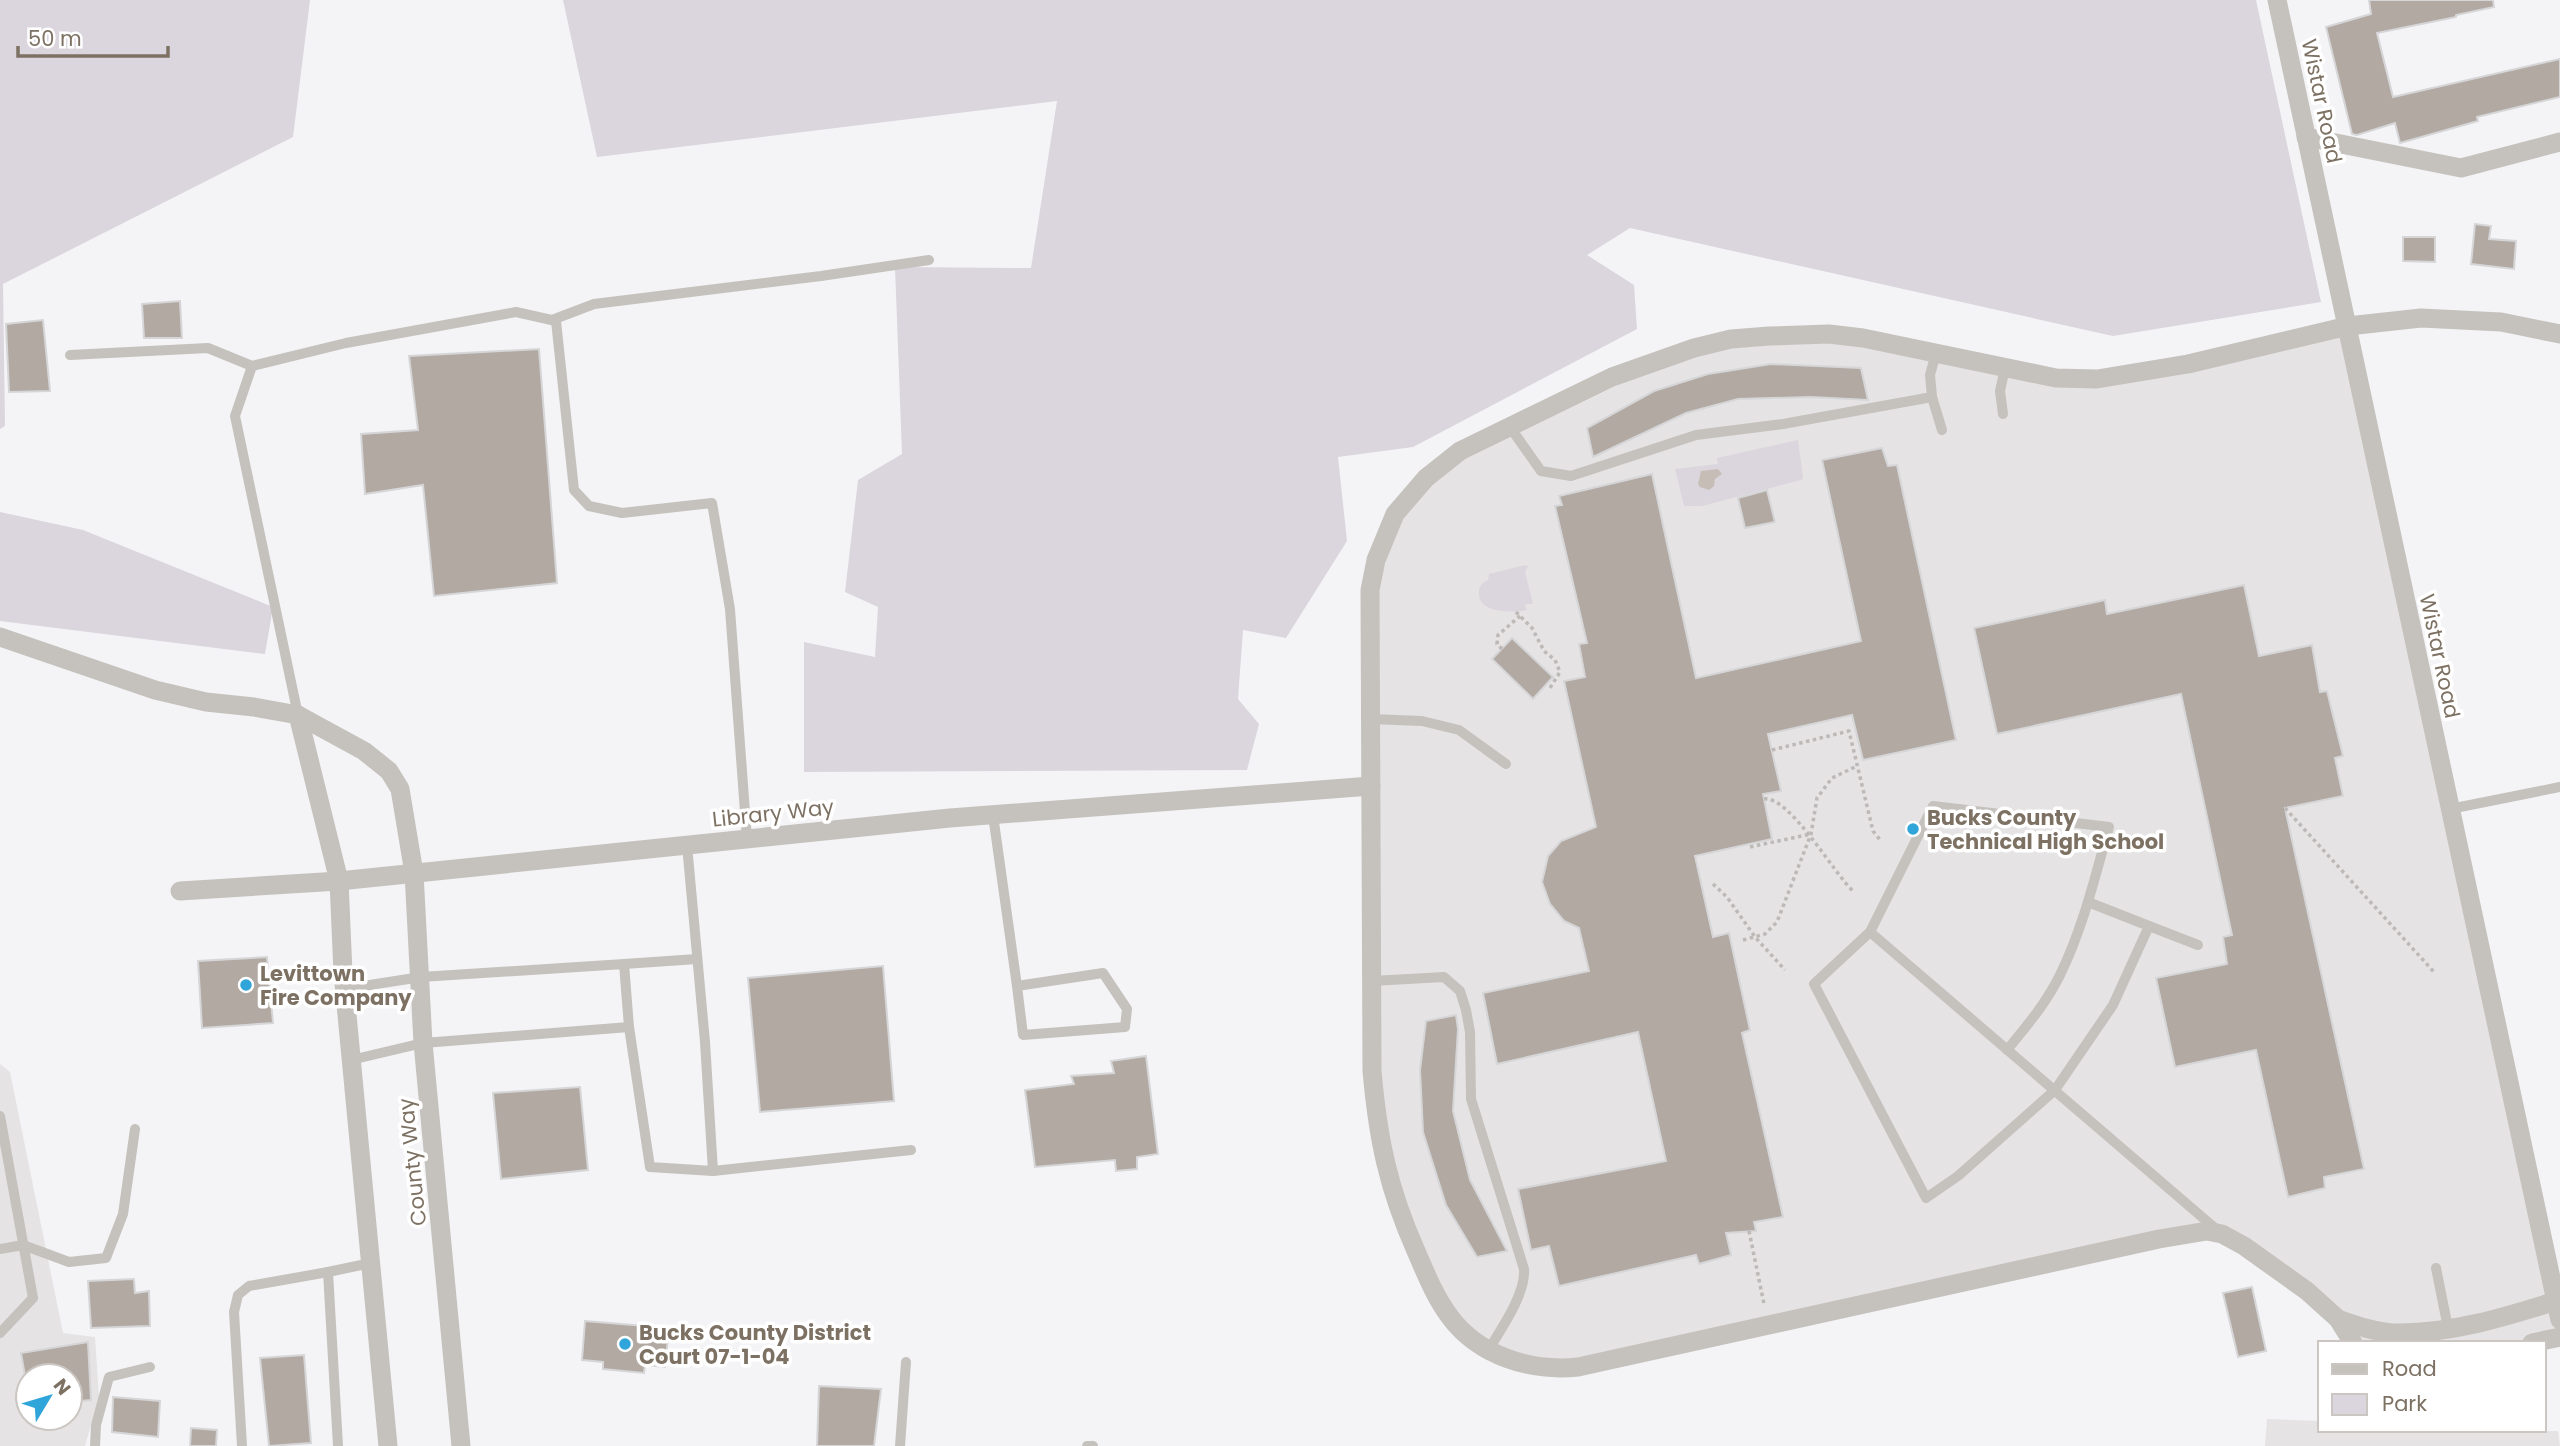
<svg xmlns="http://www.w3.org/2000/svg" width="2560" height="1446" viewBox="0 0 2560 1446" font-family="Poppins,sans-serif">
<rect width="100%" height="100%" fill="#f4f4f7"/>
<g fill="#e5e3e4" fill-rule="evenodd">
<polygon points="2348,326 2560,1337 2532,1343 2353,1343 2345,1333 2222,1234 1782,1322 1529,1366 1451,1318 1377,1130 1376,560 1426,478 1694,348 1829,334 2056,378"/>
<path d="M0,1064L10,1072L63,1333L95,1337L99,1396L85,1446H0ZM28,1376H70V1418H28Z"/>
<polygon points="2267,1419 2320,1421 2320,1430 2558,1431 2560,1446 2265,1446"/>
</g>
<g fill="#dbd5dd">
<polygon points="0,0 310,0 293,137 3,284 5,426 0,429"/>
<polygon points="563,0 2256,0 2321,302 2113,336 1630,228 1587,255 1634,285 1637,329 1413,447 1338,457 1347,541 1286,638 1243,630 1238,699 1259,724 1247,770 804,772 804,642 875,657 878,607 845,592 858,480 902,454 895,267 1031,268 1057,101 597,157"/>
<polygon points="1798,440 1803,478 1801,480 1702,506 1684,506 1675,469 1718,464 1717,458"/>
<polygon points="0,512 83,530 273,607 265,654 0,621"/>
<path d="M1526,565L1528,567L1525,572L1533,604H1525L1527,610C1514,613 1478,614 1479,593C1479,586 1482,583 1488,580L1489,574Z"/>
</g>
<polygon fill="#c7bdb7" points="1718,469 1722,474 1715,479 1714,486 1709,490 1700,487 1698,484 1701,471"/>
<g fill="#b1a9a2" stroke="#d6d6d8" stroke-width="2">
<polygon points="2369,0 2493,0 2494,7 2456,15 2456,17 2377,33 2393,97 2560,59 2560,97 2477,117 2478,121 2400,143 2395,123 2357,135 2352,134 2326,27 2371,14"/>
<polygon points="2475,224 2491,226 2489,239 2516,241 2514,269 2471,264"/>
<polygon points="2403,237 2435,237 2435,262 2403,261"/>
<polygon points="180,301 182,338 144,338 142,304"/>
<polygon points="43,320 50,391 9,392 6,324"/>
<polygon points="539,349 557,583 434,596 423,485 365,494 361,434 418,430 409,356"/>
<polygon points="1771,364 1861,368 1868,400 1811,397 1738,399 1686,413 1593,457 1587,428 1654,391 1708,374"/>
<polygon points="1882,448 1888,466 1897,465 1956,740 1863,760 1852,715 1768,734 1781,791 1763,794 1772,839 1695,856 1713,937 1729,933 1750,1030 1742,1033 1783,1217 1754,1222 1756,1231 1726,1233 1731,1255 1699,1264 1696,1255 1559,1286 1549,1246 1531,1250 1518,1189 1666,1161 1638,1032 1497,1064 1483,993 1589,971 1579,928 1564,921 1550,904 1542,882 1548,856 1561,841 1596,827 1564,681 1585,677 1579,644 1587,643 1555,506 1562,505 1559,496 1652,474 1696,678 1861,641 1822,460"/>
<polygon points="1767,490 1775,522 1745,528 1738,498"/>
<polygon points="2244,585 2259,656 2312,645 2320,692 2327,691 2343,756 2335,758 2343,796 2285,808 2364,1169 2324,1177 2325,1188 2288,1197 2256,1050 2175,1067 2156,978 2227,964 2223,937 2232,935 2181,694 1997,734 1974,628 2105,600 2107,614"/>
<polygon points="1512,638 1553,677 1533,699 1492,659"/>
<polygon points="267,957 273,1023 202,1028 198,961"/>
<polygon points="883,966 894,1101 760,1112 748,978"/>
<polygon points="1456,1015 1458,1029 1453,1111 1470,1180 1507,1251 1477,1257 1446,1205 1423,1132 1420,1070 1426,1021"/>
<polygon points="1146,1056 1158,1154 1137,1157 1137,1169 1116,1171 1115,1160 1035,1167 1025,1090 1074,1084 1071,1076 1114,1073 1111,1061"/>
<polygon points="580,1087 588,1170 501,1179 493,1093"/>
<polygon points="134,1279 135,1293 149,1291 150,1326 91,1328 88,1281"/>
<polygon points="2252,1287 2266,1351 2238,1357 2223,1293"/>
<polygon points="585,1321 669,1328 665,1367 645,1365 644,1373 603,1369 603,1362 582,1360"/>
<polygon points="88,1342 91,1400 70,1402 70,1376 25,1376 21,1353"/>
<polygon points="304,1355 311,1443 269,1446 260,1358"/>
<polygon points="819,1386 881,1389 874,1446 817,1446"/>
<polygon points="113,1397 160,1401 158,1437 112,1432"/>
<polygon points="191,1428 217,1430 216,1446 190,1446"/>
</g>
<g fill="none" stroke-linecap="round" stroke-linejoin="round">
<g stroke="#bcb9b6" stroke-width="3.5" stroke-dasharray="3.5 3.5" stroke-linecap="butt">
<polyline points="1516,612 1532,628 1544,651 1555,660 1560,672 1550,688"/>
<polyline points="1502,649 1497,644 1498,635 1520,616"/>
<polyline points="1772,750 1849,731 1873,831 1881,841"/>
<path d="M1764,799C1789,795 1835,875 1853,891"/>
<polyline points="2285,808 2434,972"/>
<polyline points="1750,847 1811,834"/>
<polyline points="1713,884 1727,897 1755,937 1785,970"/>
<polyline points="1743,940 1765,934 1777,922 1811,834 1817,798 1832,778 1857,766"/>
<polyline points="1749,1231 1764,1304"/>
</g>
<g stroke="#c5c2bd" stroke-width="10">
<polyline points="552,320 594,304 821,276 929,260"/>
<polyline points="1936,353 1930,375 1932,397 1942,430"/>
<polyline points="70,355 208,348 252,366"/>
<polyline points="2003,414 2000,391 2005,368"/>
<polyline points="1510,427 1541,471 1571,476 1696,435 1783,424 1932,397"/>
<polyline points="298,715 235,416 252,366 346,343 516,312 556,321 574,490 589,506 622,513 712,503 730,609 747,839"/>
<polyline points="1370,719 1422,721 1459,730 1506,764"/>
<polyline points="2450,809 2560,787"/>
<polyline points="993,815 1017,986 1103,973 1127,1009 1125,1027 1023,1035 1017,986"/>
<polyline points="687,845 705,1042 713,1171 911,1150"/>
<polyline points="2149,926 2198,945"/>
<polyline points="1870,932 2216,1229"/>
<polyline points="624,964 697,959"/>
<path d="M1372,981L1444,977L1460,991L1466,1010L1470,1032L1471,1099L1524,1269C1526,1293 1502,1328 1489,1349"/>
<polyline points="344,989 421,977 624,964 629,1027 423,1043 351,1060"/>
<polyline points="629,1027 650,1167 713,1171"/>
<path d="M2007,1050C2026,1027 2047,1002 2060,975C2083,928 2095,877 2109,827L1933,806L1870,932L1814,984L1926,1198L1958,1176L2055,1090L2113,1005L2149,926L2088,902"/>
<polyline points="0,1116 33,1298 0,1333"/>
<polyline points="0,1249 23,1245 69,1262 106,1258 123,1214 135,1129"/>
<polyline points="2436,1268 2448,1328"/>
<polyline points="328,1272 371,1263"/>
<polyline points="95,1446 96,1425 109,1377 150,1367"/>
<polyline points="242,1446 234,1312 238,1295 249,1286 328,1272 338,1446"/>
<polyline points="900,1446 906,1362"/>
<polyline points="1087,1446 1093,1446"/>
</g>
<g stroke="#c5c2bd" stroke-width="19">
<polyline points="2277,0 2560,1320"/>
<polyline points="2306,137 2461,168 2560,142"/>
<polyline points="0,637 155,690 206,702 254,707 298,715 364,751 389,771 400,789 414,873 423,1043 461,1446"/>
<polyline points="298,715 339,881 343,973 388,1446"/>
<polyline points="180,891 339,881 950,818 1371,786"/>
<path d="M2338,1319C2355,1325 2377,1333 2396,1333C2450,1334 2505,1317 2556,1301"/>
<path d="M2353,1343L2338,1319L2307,1291L2244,1246L2222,1234L2207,1231L2159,1239L1578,1367C1531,1372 1479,1356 1450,1317C1435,1297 1426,1274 1416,1251C1388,1188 1378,1139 1372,1071L1370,590L1376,560L1395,514L1426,478L1460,451L1612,377L1694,348L1731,339L1769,336L1829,334L1863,338L2056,378L2097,379L2188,364L2348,326L2421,318L2501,322L2560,334"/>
<polyline points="2532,1343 2560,1337"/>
</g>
</g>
<g fill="#30a5da" stroke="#fff" stroke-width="2.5">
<circle cx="1913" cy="829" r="7"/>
<circle cx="246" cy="985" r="7"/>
<circle cx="625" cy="1344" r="7"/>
</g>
<g text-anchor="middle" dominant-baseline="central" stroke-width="7" stroke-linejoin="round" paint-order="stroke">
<g font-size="21" fill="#7d7163" stroke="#fff">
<text transform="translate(2322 101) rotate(78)">Wistar Road</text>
<text transform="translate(2440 656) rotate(78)">Wistar Road</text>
<text transform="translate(773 813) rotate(-6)">Library Way</text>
<text transform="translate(412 1162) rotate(-96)">County Way</text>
</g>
<g font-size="21" font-weight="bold" fill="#7d7163" stroke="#fff" text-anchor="start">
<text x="1927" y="817">Bucks County<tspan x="1927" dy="24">Technical High School</tspan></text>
<text x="260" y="973">Levittown<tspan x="260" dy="24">Fire Company</tspan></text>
<text x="639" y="1332">Bucks County District<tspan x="639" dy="24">Court 07-1-04</tspan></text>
</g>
</g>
<rect x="2318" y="1341" width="228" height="91" fill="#ffffff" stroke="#cbc6c1" stroke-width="2"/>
<rect x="2332" y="1364" width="35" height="10" fill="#c5c2bd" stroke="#cbc6c1" stroke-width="2"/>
<text x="2382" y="1376" font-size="21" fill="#7d7163">Road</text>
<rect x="2332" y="1394" width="35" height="21" fill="#dbd5dd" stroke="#cbc6c1" stroke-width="2"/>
<text x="2382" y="1411" font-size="21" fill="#7d7163">Park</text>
<g transform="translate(49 1397) rotate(52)"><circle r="33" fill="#ffffff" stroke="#cbc6c1" stroke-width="2"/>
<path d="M0-5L12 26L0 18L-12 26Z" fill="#30a5da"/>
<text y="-10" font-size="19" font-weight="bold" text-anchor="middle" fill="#7d7163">N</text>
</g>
<path d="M18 46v10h150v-10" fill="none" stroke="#7d7163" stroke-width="3.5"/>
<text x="28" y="46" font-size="21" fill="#7d7163" stroke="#ffffff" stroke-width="5" paint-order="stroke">50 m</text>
</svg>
